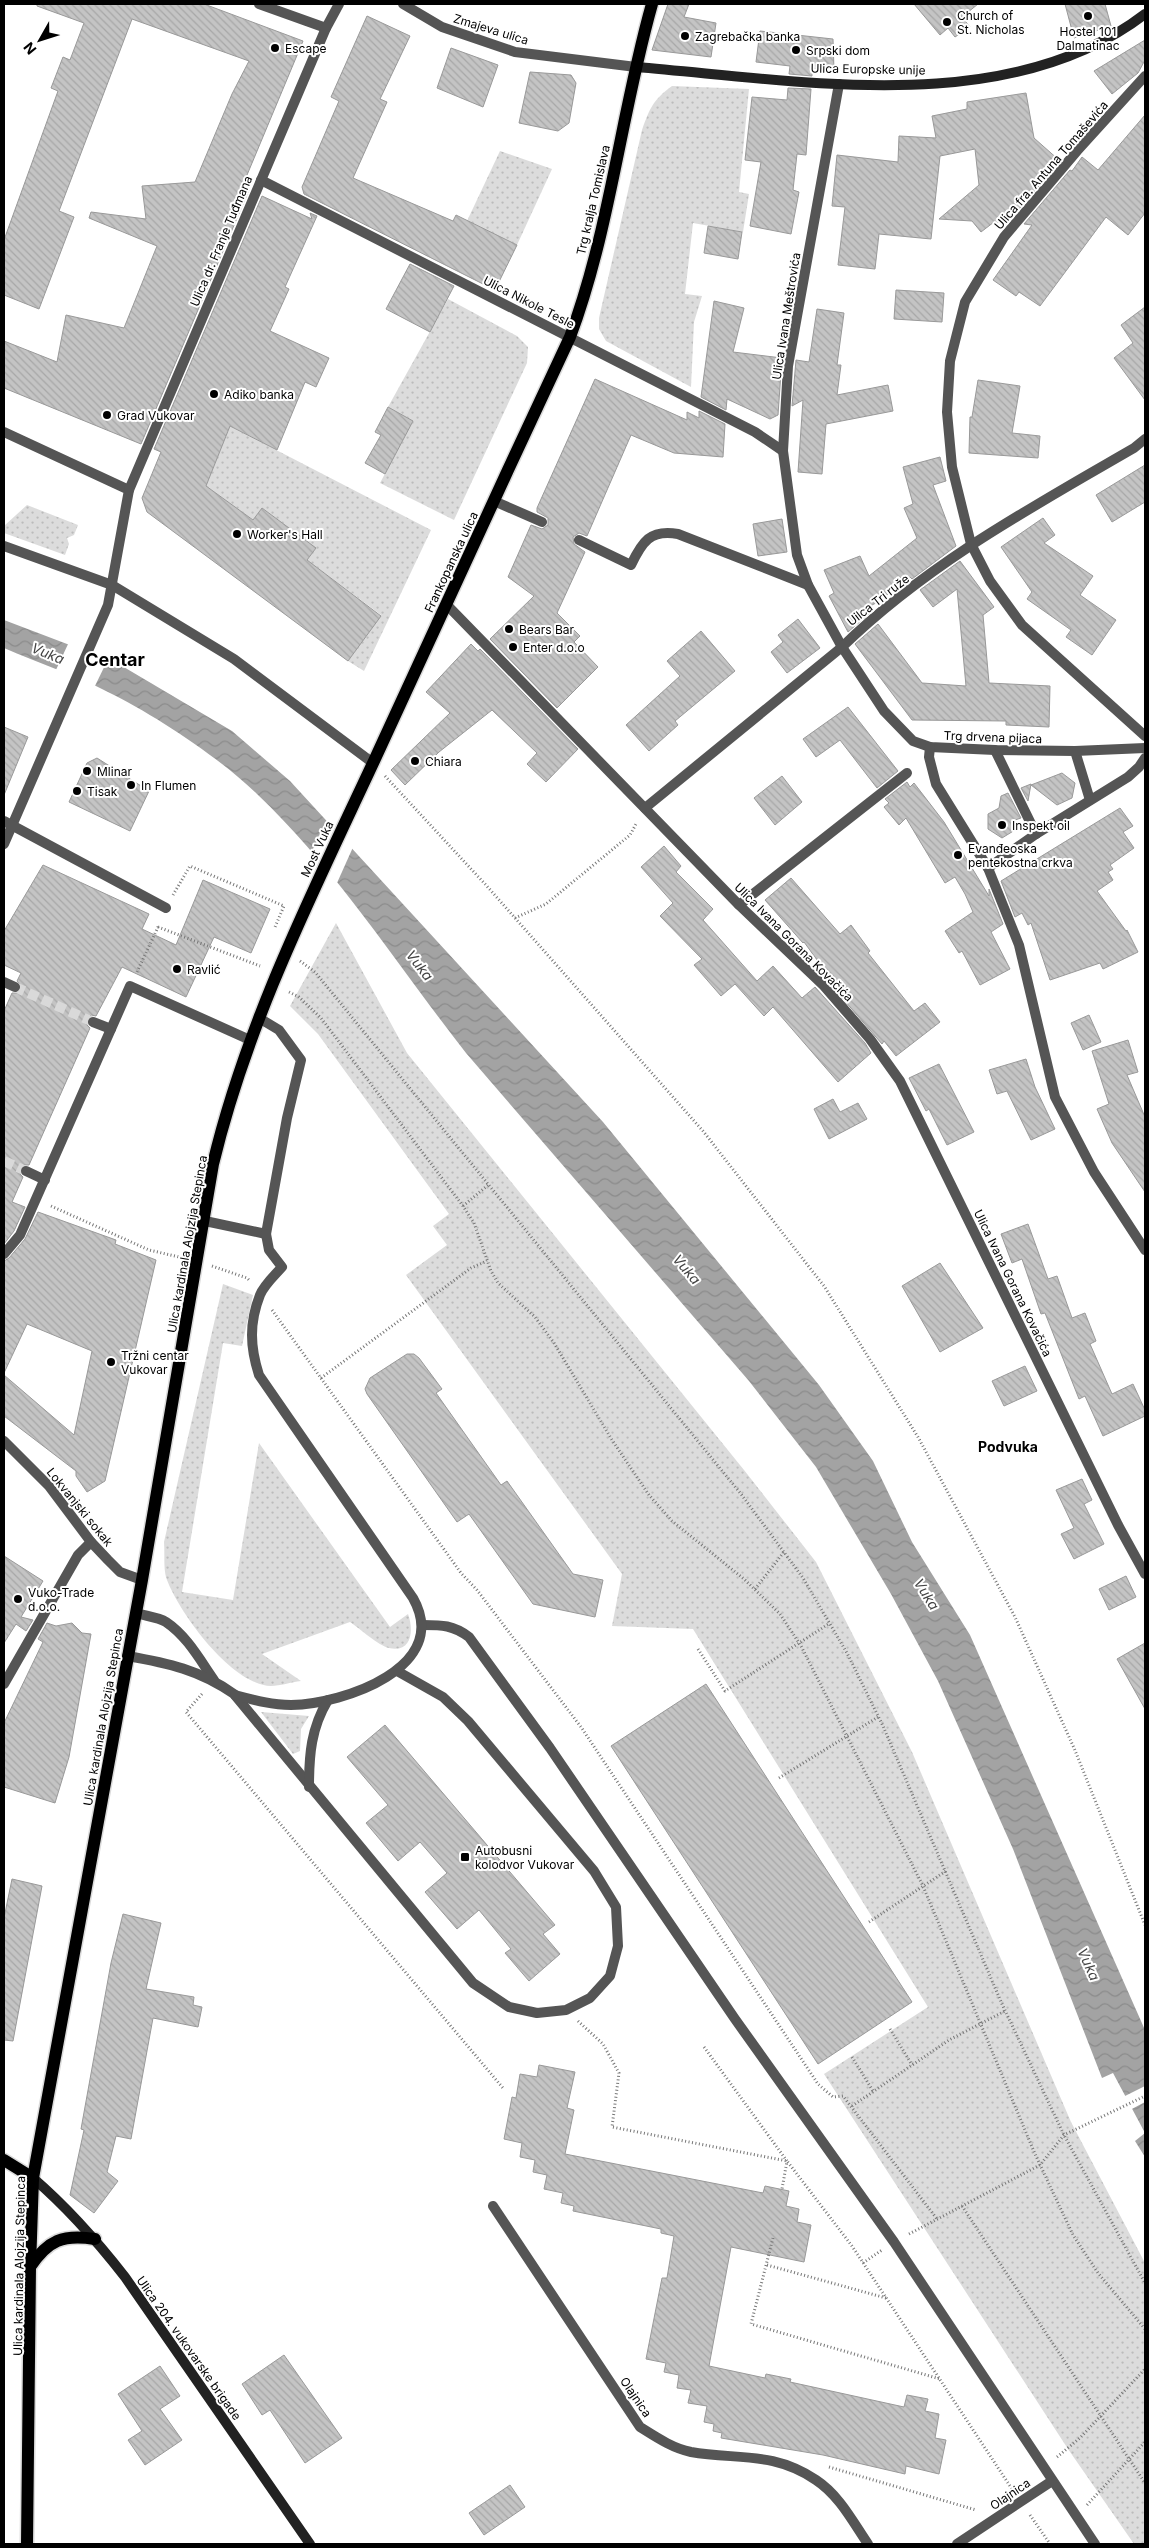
<svg xmlns="http://www.w3.org/2000/svg" width="1149" height="2548" viewBox="0 0 1149 2548" font-family="Inter,sans-serif">
<defs>
<pattern id="green-dots" width="8" height="8" patternUnits="userSpaceOnUse" patternTransform="scale(1.25)"><rect width="8" height="8" fill="#dcdcdc"/><path d="M2 2h.1M6 6h.1" fill="none" stroke="#bbb" stroke-width="1.8" stroke-linecap="round"/></pattern>
<pattern id="water-waves" width="16" height="10" patternUnits="userSpaceOnUse" patternTransform="scale(1.25)"><rect width="16" height="10" fill="#a3a3a3"/><path d="M0 5q4-4 8 0t8 0" fill="none" stroke="#8b8b8b"/></pattern>
<pattern id="building-back-hatch" width="6" height="6" patternUnits="userSpaceOnUse" patternTransform="scale(1.25)"><rect width="6" height="6" fill="#c4c4c4"/><path d="M-1 5l2 2M0 0l6 6M5-1l2 2" fill="none" stroke="#a7a7a7"/></pattern>
</defs>
<rect width="100%" height="100%" fill="#fff"/>
<g fill="url(#green-dots)">
<path d="M672,86L749,89L739,192L749,194L743,232L693,223L685,294L702,296L694,322L691,387L606,341L599,329V318L642,130C650,108 653,100 672,86Z"/>
<polygon points="500,151 552,169 517,245 467,221"/>
<polygon points="448,299 517,336 528,347 527,363 454,520 380,483 413,421 388,407"/>
<polygon points="230,426 431,530 364,671 348,661 381,615 307,560 316,548 262,508 253,520 206,486"/>
<polygon points="27,505 78,525 74,535 67,538 69,544 65,555 4,533 4,526"/>
<polygon points="336,923 407,1053 744,1470 816,1562 912,1752 1071,2122 1145,2263 1145,2544 1134,2544 1068,2449 824,2074 928,2007 693,1629 612,1626 622,1574 406,1275 447,1245 433,1226 449,1214 318,1034 290,1006"/>
<path d="M223,1284L253,1295L242,1346L223,1343L182,1592L233,1600L259,1443L390,1627L408,1614C414,1630 412,1653 389,1648C379,1646 359,1628 350,1622L262,1654L301,1681C291,1682 280,1686 271,1686C232,1685 180,1614 167,1580C163,1570 165,1554 164,1542Z"/>
<polygon points="261,1712 309,1716 301,1729 300,1751 293,1754"/>
</g>
<g fill="url(#water-waves)">
<path d="M4,620L117,663L232,731L290,781L603,1122L819,1385L873,1461L912,1542L970,1635L1145,2030V2133L1113,2073L1102,2078L1013,1849L938,1681L891,1594L816,1467L749,1381L466,1053C397,965 339,872 257,794C220,758 155,715 108,692C75,675 38,663 4,648Z"/>
<polygon points="1145,2133 1145,2157 1135,2141"/>
</g>
<g fill="#fff">
<polygon points="69,642 109,657 94,688 55,672"/>
<polygon points="328,818 354,845 337,883 311,854"/>
<polygon points="1145,2086 1145,2102 1130,2110 1123,2097"/>
</g>
<g fill="url(#building-back-hatch)" stroke="#999">
<polygon points="37,4 204,4 303,41 242,187 249,190 141,444 4,388 4,341 57,362 66,315 124,328 157,246 89,218 91,212 146,219 142,186 195,182 232,94 249,61 132,19 59,211 74,217 39,309 4,295 4,240 58,91 51,88 63,57 70,60 84,23 37,6"/>
<polygon points="668,4 689,4 684,17 716,23 711,57 652,50"/>
<polygon points="914,4 978,4 962,17 970,27 955,37 948,28 940,35"/>
<polygon points="1065,4 1105,4 1111,26 1074,38"/>
<polygon points="367,16 410,36 380,99 387,102 353,178 453,221 456,215 517,245 495,290 304,194 302,187 339,101 331,97"/>
<polygon points="760,31 833,39 834,71 812,68 812,76 789,74 790,66 756,62"/>
<polygon points="1145,40 1145,60 1138,73 1112,94 1094,71"/>
<polygon points="451,48 498,65 483,107 437,88"/>
<polygon points="530,72 571,75 576,83 569,123 558,131 519,123"/>
<polygon points="788,88 811,89 806,155 797,154 793,190 799,192 791,234 750,226 761,162 745,160 752,97 787,100"/>
<polygon points="1026,93 1034,138 1060,161 1007,223 994,222 981,232 972,221 939,219 979,185 975,149 940,156 931,239 879,234 875,269 838,265 845,207 832,206 837,155 898,162 899,136 936,138 932,116 967,109 967,102"/>
<polygon points="1145,115 1145,213 1128,235 1106,217 1040,306 1019,292 1016,296 993,280 1032,225 1024,224 1070,170 1072,171 1082,157 1098,170"/>
<polygon points="262,196 312,219 310,213 317,216 285,287 289,289 270,331 329,358 316,387 305,382 277,450 230,426 206,486 253,520 262,508 316,548 307,560 381,616 348,661 147,512 142,498 161,452 154,449"/>
<polygon points="708,226 742,232 738,259 704,253"/>
<polygon points="410,264 454,286 430,332 386,309"/>
<polygon points="896,290 944,293 942,322 894,319"/>
<polygon points="714,301 744,308 733,352 782,358 778,415 770,419 727,399 726,410 701,397"/>
<polygon points="1145,307 1145,400 1114,358 1133,343 1121,325"/>
<polygon points="817,309 844,313 837,365 841,365 837,395 888,385 893,411 826,424 822,474 798,472 803,400 792,406 796,360 809,362"/>
<polygon points="595,379 687,420 687,412 699,418 699,411 725,424 723,457 674,453 631,435 587,536 579,533 573,537 574,544 585,552 557,613 580,636 574,642 598,667 557,708 490,639 534,596 508,577 531,525 542,529 548,525 548,518 537,512 537,508"/>
<polygon points="978,380 1020,386 1012,433 1040,436 1038,458 969,453 970,417 972,417"/>
<polygon points="388,407 413,421 385,474 365,463 381,435 375,432"/>
<polygon points="940,457 946,481 933,485 956,546 912,579 910,577 878,602 866,608 870,613 848,632 829,596 834,593 824,570 860,556 869,576 917,538 904,508 913,504 903,467"/>
<polygon points="1145,465 1145,502 1112,522 1096,495"/>
<polygon points="1043,518 1055,535 1044,543 1093,576 1080,595 1116,620 1092,655 1066,637 1071,630 1027,599 1032,592 1001,547"/>
<polygon points="782,519 787,552 758,556 753,524"/>
<polygon points="960,561 994,607 983,615 989,683 1050,686 1049,727 1006,725 1006,721 912,720 855,644 878,624 922,683 966,686 957,589 933,607 920,590"/>
<polygon points="798,619 820,648 787,673 771,652 783,642 778,635"/>
<polygon points="701,631 735,671 675,721 678,725 649,751 626,725 680,676 667,661"/>
<polygon points="471,644 478,651 480,649 578,749 546,782 527,764 537,753 492,710 439,752 405,785 391,770 450,713 426,692"/>
<polygon points="848,707 898,771 877,788 840,740 816,757 803,739"/>
<polygon points="4,727 28,737 4,795"/>
<polygon points="97,758 149,791 130,831 69,802 87,763"/>
<polygon points="1062,773 1075,783 1072,798 1057,805 1031,785"/>
<polygon points="782,776 802,802 775,825 754,798"/>
<polygon points="907,782 910,787 914,783 944,822 989,896 989,889 1003,924 991,932 1010,969 980,985 962,951 959,953 945,931 973,912 965,894 955,877 945,883 906,818 899,825 884,807 889,803 885,799"/>
<polygon points="1031,784 1028,801 1021,788"/>
<polygon points="1008,793 1021,818 1015,820 1015,830 1002,838 988,829 988,814 999,808 1001,796"/>
<polygon points="1120,808 1133,826 1123,832 1134,848 1110,865 1113,869 1108,872 1113,880 1097,891 1126,931 1127,930 1138,952 1103,969 1100,963 1050,980 1031,923 1028,925 1022,913 1015,917 1001,881"/>
<polygon points="664,846 681,866 676,872 713,909 703,920 757,981 773,966 802,998 815,987 865,1043 871,1053 838,1082 773,1007 764,1016 735,984 721,996 694,965 702,959 660,916 673,903 641,867"/>
<polygon points="43,865 149,914 142,929 176,945 203,880 270,909 251,953 214,937 186,997 122,967 96,1016 91,1015 87,1019 86,1024 90,1028 29,1165 23,1165 20,1169 20,1174 23,1177 12,1202 25,1207 14,1231 4,1244 4,1011 12,993 19,993 22,987 17,981 21,973 4,965 4,931"/>
<polygon points="791,878 840,934 851,925 870,951 868,953 914,1011 925,1003 940,1022 896,1056 884,1041 882,1044 825,978 828,975 804,942 803,943 765,900"/>
<polygon points="1089,1015 1101,1042 1083,1050 1071,1023"/>
<polygon points="1128,1040 1138,1072 1127,1075 1145,1117 1145,1192 1112,1143 1097,1109 1109,1104 1092,1051"/>
<polygon points="1026,1059 1035,1087 1055,1129 1031,1140 1007,1091 997,1094 989,1070"/>
<polygon points="939,1064 974,1132 947,1145 929,1109 926,1111 909,1078"/>
<polygon points="833,1099 840,1112 858,1103 867,1119 829,1139 814,1109"/>
<polygon points="38,1212 116,1240 115,1244 156,1260 105,1481 87,1492 76,1476 76,1471 4,1416 4,1375 74,1435 92,1351 27,1324 4,1373 4,1261 9,1258 25,1239"/>
<polygon points="1028,1224 1048,1279 1057,1276 1072,1318 1085,1313 1096,1341 1090,1344 1112,1394 1133,1384 1145,1410 1145,1416 1103,1436 1085,1396 1079,1399 1045,1313 1041,1314 1022,1259 1012,1263 1001,1234"/>
<polygon points="940,1263 983,1328 940,1352 902,1286"/>
<polygon points="407,1354 414,1354 419,1358 442,1389 436,1393 501,1485 507,1481 573,1574 603,1580 595,1617 533,1604 469,1514 457,1522 367,1394 365,1389 370,1378"/>
<polygon points="1025,1366 1037,1391 1004,1406 992,1381"/>
<polygon points="1082,1479 1092,1500 1084,1504 1104,1544 1074,1559 1061,1534 1074,1528 1056,1490"/>
<polygon points="4,1556 43,1581 21,1617 33,1620 26,1631 16,1624 4,1643"/>
<polygon points="1126,1576 1136,1597 1109,1610 1099,1589"/>
<polygon points="47,1623 56,1626 72,1623 82,1633 91,1634 69,1757 55,1803 4,1787 4,1723 43,1642 38,1639"/>
<polygon points="1145,1643 1145,1709 1117,1659"/>
<polygon points="706,1684 912,2002 818,2064 611,1746"/>
<polygon points="385,1725 555,1925 543,1934 560,1954 529,1981 505,1953 511,1949 479,1910 457,1929 425,1892 447,1873 420,1842 398,1861 366,1823 388,1805 347,1757"/>
<polygon points="12,1879 42,1886 13,2041 4,2040 4,1918"/>
<polygon points="123,1914 161,1923 146,1989 194,1997 193,2005 202,2007 198,2027 153,2018 131,2139 116,2136 107,2172 118,2181 94,2213 70,2195 84,2130 81,2129 111,1963"/>
<polygon points="539,2065 575,2072 567,2108 574,2110 565,2154 763,2193 765,2186 789,2191 786,2206 799,2209 797,2222 811,2225 804,2262 731,2247 709,2366 765,2378 766,2374 791,2379 790,2382 904,2407 907,2395 928,2399 925,2411 939,2414 935,2438 946,2440 939,2474 906,2466 905,2474 823,2455 721,2438 722,2433 713,2431 714,2424 704,2422 707,2406 688,2403 691,2390 677,2388 679,2375 664,2372 666,2363 646,2359 662,2278 667,2278 674,2236 661,2233 661,2229 573,2211 574,2206 561,2203 563,2193 544,2189 547,2175 533,2172 535,2160 520,2157 522,2143 504,2139 512,2097 516,2098 520,2074 537,2077"/>
<polygon points="284,2355 342,2438 305,2463 270,2410 262,2415 242,2384"/>
<polygon points="160,2366 180,2396 160,2409 182,2440 145,2465 128,2440 142,2431 118,2394"/>
<polygon points="510,2485 525,2507 484,2535 469,2513"/>
</g>
<g fill="none" stroke-linecap="round" stroke-linejoin="round">
<g stroke="#d9d9d9" stroke-width="10" stroke-dasharray="10 5" stroke-linecap="butt">
<polyline points="15,987 93,1022"/>
<polyline points="4,1161 26,1171"/>
</g>
<g stroke="#dbdbdb" stroke-width="15">
<g id="primary">
<polyline points="4,2160 33,2178"/>
<path d="M30,2267C48,2240 63,2234 95,2239"/>
<path d="M27,2544L30,2267L33,2178L142,1580L213,1164C247,1022 313,892 374,761C439,619 504,478 570,337C610,230 621,113 652,4"/>
</g>
</g>
<g stroke="#777" stroke-width="3" stroke-dasharray="1 2.5" stroke-linecap="butt">
<polyline points="385,776 485,884 703,1131 824,1286 918,1437 1015,1617 1074,1748 1145,1925"/>
<polyline points="173,895 190,866 284,906 275,927"/>
<polyline points="515,918 546,904 630,835 636,824"/>
<polyline points="158,927 260,966"/>
<polyline points="300,961 315,972 741,1494 803,1578 847,1653 883,1726 1002,2004 1064,2135 1145,2283"/>
<polyline points="137,972 159,925"/>
<polyline points="289,992 299,997 321,1018 463,1206 474,1223 491,1271 498,1283 535,1317 554,1343 612,1440 649,1495 672,1521 744,1579 780,1614 801,1646 923,1886 1035,2154 1073,2235 1098,2273 1145,2329"/>
<polyline points="51,1206 149,1250 179,1257"/>
<polyline points="463,1206 488,1185"/>
<polyline points="212,1266 247,1278 250,1281"/>
<polyline points="272,1310 461,1573 477,1590 581,1727 818,2084 833,2097 843,2096 937,2219"/>
<polyline points="321,1378 471,1268 487,1261"/>
<polyline points="755,1589 784,1552"/>
<polyline points="698,1649 725,1691 830,1623"/>
<polyline points="202,1694 186,1712 503,2088"/>
<polyline points="779,1778 878,1717"/>
<polyline points="869,1922 946,1871"/>
<polyline points="578,2021 603,2044 619,2073 612,2127 787,2161 852,2246 1012,2489"/>
<polyline points="890,2029 912,2065"/>
<polyline points="704,2047 787,2161 782,2189"/>
<polyline points="852,2057 873,2091"/>
<polyline points="852,2106 949,2040 1005,2011"/>
<polyline points="962,2206 1145,2483"/>
<polyline points="909,2234 1040,2165 1064,2135 1145,2096"/>
<polyline points="773,2238 751,2324 940,2379"/>
<polyline points="863,2263 882,2250"/>
<polyline points="767,2265 886,2298"/>
<polyline points="1057,2457 1080,2438 1145,2369"/>
<polyline points="829,2467 976,2510"/>
<polyline points="1087,2505 1145,2442"/>
<polyline points="1030,2515 1050,2544"/>
</g>
<g stroke="#555" stroke-width="10">
<polyline points="494,501 542,522"/>
<path d="M579,540L631,565C642,542 650,529 678,534L808,585"/>
<polyline points="995,750 1036,834"/>
<polyline points="1075,751 1090,800"/>
<polyline points="739,905 907,773"/>
<polyline points="205,1221 266,1234 287,1118 301,1060 279,1030 259,1018"/>
<polyline points="4,1254 20,1235 130,986 250,1040"/>
<path d="M136,1613C145,1616 158,1617 166,1622C187,1636 200,1660 214,1680"/>
<path d="M423,1625C442,1625 453,1625 469,1637L550,1748L735,2019L894,2242L1095,2544"/>
<path d="M127,1656C168,1663 200,1670 234,1694L473,1983L509,2007L537,2013L566,2010L590,1998L610,1976L618,1946L616,1907L594,1871L468,1721L443,1697L397,1671"/>
<path d="M235,1695C254,1700 272,1705 291,1705C344,1704 452,1667 413,1598L259,1375C250,1347 249,1323 260,1295C264,1285 275,1275 282,1267L269,1250L266,1234"/>
<path d="M309,1787C309,1755 311,1728 328,1700"/>
</g>
<g stroke="#555" stroke-width="10">
<polyline points="259,4 326,28"/>
<polyline points="403,4 442,27 515,52 636,67"/>
<polyline points="1145,76 1077,151 1004,237 965,302 950,361 947,412 952,467 971,544 990,581 1022,625 1145,736"/>
<polyline points="839,84 788,366 783,451 797,555 808,585 842,647 884,711 913,741 930,747 995,750 1075,751 1145,748"/>
<polyline points="261,180 755,432 783,451"/>
<polyline points="4,432 129,490 108,605 4,844"/>
<polyline points="129,490 326,28 339,4"/>
<polyline points="4,546 112,585 234,659 373,763"/>
<polyline points="446,604 739,905 824,986 870,1039 900,1081 1118,1525 1145,1574"/>
<polyline points="930,747 929,757 936,784 988,868 1019,945 1055,1097 1094,1172 1145,1250"/>
<path d="M645,808L842,647C927,564 1032,507 1134,448L1145,439"/>
<polyline points="4,821 166,908"/>
<polyline points="988,868 1036,834 1128,777 1139,767 1145,758"/>
<polyline points="4,982 15,987"/>
<polyline points="93,1022 111,1029"/>
<polyline points="26,1171 45,1180"/>
<polyline points="4,1441 49,1486 91,1542 108,1560 120,1572 142,1580"/>
<polyline points="4,1684 78,1555 91,1542"/>
<path d="M493,2206L640,2427C656,2437 672,2448 691,2452C737,2460 773,2451 816,2480C839,2495 853,2522 868,2544"/>
<polyline points="957,2544 1052,2481"/>
</g>
<g stroke="#222" stroke-width="10">
<path d="M636,67C798,80 1007,120 1145,14"/>
<path d="M33,2178C68,2208 97,2241 125,2277L310,2544"/>
</g>
<use href="#primary" stroke="#000" stroke-width="12"/>
</g>
<g fill="#000" stroke="#fff" stroke-width="2">
<circle cx="1088" cy="16" r="5"/>
<circle cx="947" cy="22" r="5"/>
<circle cx="685" cy="36" r="5"/>
<circle cx="275" cy="48" r="5"/>
<circle cx="796" cy="50" r="5"/>
<circle cx="214" cy="394" r="5"/>
<circle cx="107" cy="415" r="5"/>
<circle cx="237" cy="534" r="5"/>
<circle cx="509" cy="629" r="5"/>
<circle cx="513" cy="647" r="5"/>
<circle cx="415" cy="761" r="5"/>
<circle cx="87" cy="771" r="5"/>
<circle cx="131" cy="785" r="5"/>
<circle cx="77" cy="791" r="5"/>
<circle cx="1002" cy="825" r="5"/>
<circle cx="958" cy="855" r="5"/>
<circle cx="177" cy="969" r="5"/>
<circle cx="111" cy="1362" r="5"/>
<circle cx="18" cy="1599" r="5"/>
<rect x="460" y="1852" width="10" height="10" rx="2.5"/>
</g>
<g text-anchor="middle" dominant-baseline="central" stroke-width="4" stroke-linejoin="round" paint-order="stroke">
<g font-size="12" fill="#000" stroke="#fff" text-anchor="start">
<text x="957" y="15">Church of<tspan x="957" dy="14">St. Nicholas</tspan></text>
<text x="1088" y="31" text-anchor="middle">Hostel 101<tspan x="1088" dy="14">Dalmatinac</tspan></text>
<text x="695" y="36">Zagrebačka banka</text>
<text x="285" y="48">Escape</text>
<text x="806" y="50">Srpski dom</text>
<text x="224" y="394">Adiko banka</text>
<text x="117" y="415">Grad Vukovar</text>
<text x="247" y="534">Worker's Hall</text>
<text x="519" y="629">Bears Bar</text>
<text x="523" y="647">Enter d.o.o</text>
<text x="425" y="761">Chiara</text>
<text x="97" y="771">Mlinar</text>
<text x="141" y="785">In Flumen</text>
<text x="87" y="791">Tisak</text>
<text x="1012" y="825">Inspekt oil</text>
<text x="968" y="848">Evanđeoska<tspan x="968" dy="14">pentekostna crkva</tspan></text>
<text x="187" y="969">Ravlić</text>
<text x="121" y="1355">Tržni centar<tspan x="121" dy="14">Vukovar</tspan></text>
<text x="28" y="1592">Vuko-Trade<tspan x="28" dy="14">d.o.o.</tspan></text>
<text x="475" y="1850">Autobusni<tspan x="475" dy="14">kolodvor Vukovar</tspan></text>
</g>
<g font-size="12" fill="#000" stroke="#fff">
<text transform="translate(491 29) rotate(17)">Zmajeva ulica</text>
<text transform="translate(868 69) rotate(1)">Ulica Europske unije</text>
<text transform="translate(1051 165) rotate(-49)">Ulica fra. Antuna Tomaševića</text>
<text transform="translate(593 200) rotate(-77)">Trg kralja Tomislava</text>
<text transform="translate(221 241) rotate(-67)">Ulica dr. Franje Tuđmana</text>
<text transform="translate(529 302) rotate(27)">Ulica Nikole Tesle</text>
<text transform="translate(786 316) rotate(-81)">Ulica Ivana Meštrovića</text>
<text transform="translate(451 562) rotate(-65)">Frankopanska ulica</text>
<text transform="translate(878 600) rotate(-38)">Uilca Tri ruže</text>
<text transform="translate(993 737) rotate(2)">Trg drvena pijaca</text>
<text transform="translate(317 849) rotate(-65)">Most Vuka</text>
<text transform="translate(794 942) rotate(45)">Ulica Ivana Gorana Kovačića</text>
<text transform="translate(187 1244) rotate(-80)">Ulica kardinala Alojzija Stepinca</text>
<text transform="translate(1013 1283) rotate(64)">Ulica Ivana Gorana Kovačića</text>
<text transform="translate(80 1507) rotate(51)">Lokvanjski sokak</text>
<text transform="translate(103 1717) rotate(-80)">Ulica kardinala Alojzija Stepinca</text>
<text transform="translate(19 2266) rotate(-89)">Ulica kardinala Alojzija Stepinca</text>
<text transform="translate(189 2348) rotate(55)">Ulica 204. vukovarske brigade</text>
<text transform="translate(636 2397) rotate(56)">Olajnica</text>
<text transform="translate(1010 2494) rotate(-34)">Olajnica</text>
</g>
<g font-size="14" font-style="italic" fill="#444" stroke="#fff">
<text transform="translate(48 653) rotate(22)">Vuka</text>
<text transform="translate(420 965) rotate(52)">Vuka</text>
<text transform="translate(687 1269) rotate(49)">Vuka</text>
<text transform="translate(927 1594) rotate(58)">Vuka</text>
<text transform="translate(1089 1964) rotate(66)">Vuka</text>
</g>
<g font-size="14" font-weight="bold" fill="#000" stroke="#fff">
<text x="1008" y="1446">Podvuka</text>
</g>
<g font-size="18" font-weight="bold" fill="#000" stroke="#fff">
<text x="115" y="659">Centar</text>
</g>
</g>
<rect width="1149" height="2548" fill="none" stroke="#000000" stroke-width="10"/>
<g transform="translate(40 40) rotate(231)" stroke="#ffffff" stroke-width="4" paint-order="stroke">
<path d="M0-4L9 19L0 12L-9 19Z" fill="#000000"/>
<text y="-8" font-size="14" font-weight="bold" text-anchor="middle" fill="#000000">N</text>
</g>
</svg>
